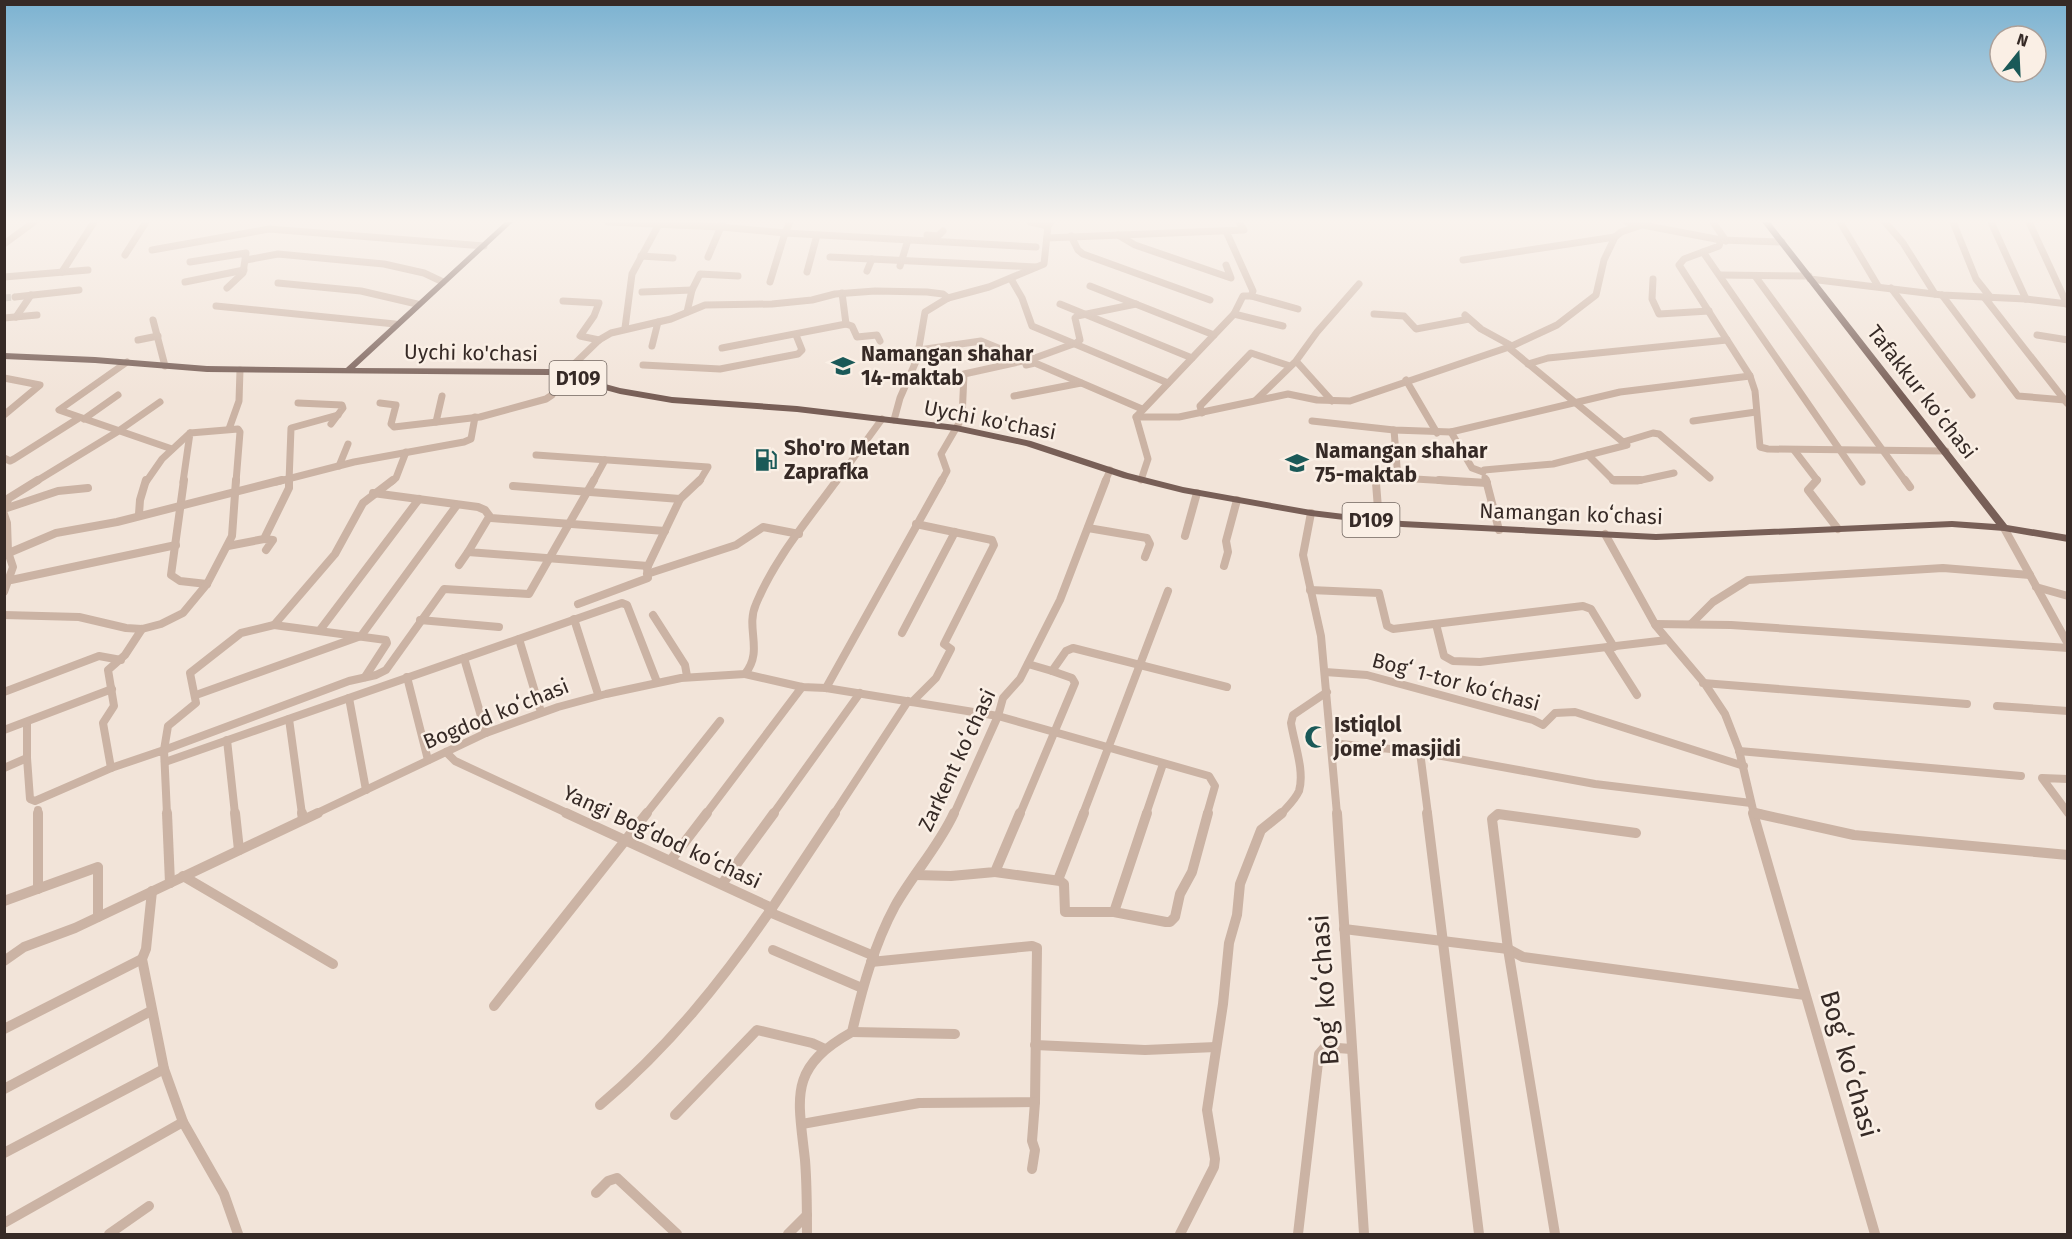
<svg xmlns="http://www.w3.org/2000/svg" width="2072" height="1239" viewBox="0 0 2072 1239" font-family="'Fira Sans',sans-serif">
<rect width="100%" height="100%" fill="#f2e4d9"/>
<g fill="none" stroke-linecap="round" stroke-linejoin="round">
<polyline stroke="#ccbfb5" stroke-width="7" stroke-dasharray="7 3" stroke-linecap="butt" points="4,298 15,297"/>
<g stroke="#cbb3a4" stroke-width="7">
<polyline points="608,222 721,227 785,233 790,222"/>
<polyline points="1030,222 1048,226"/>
<polyline points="1627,222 1721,240 1782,242"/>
<polyline points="1713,222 1726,241"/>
<polyline points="1840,222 1878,286"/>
<polyline points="1885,222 1903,243 1935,294"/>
<polyline points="1953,222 1976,279 1991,298"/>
<polyline points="1991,222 2026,299"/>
<polyline points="2029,222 2067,304"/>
<polyline points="927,235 938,236 943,231"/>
<polyline points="1118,235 1135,245 1231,278 1226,265"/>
<polyline points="1071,236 1078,250 1083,254 1210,300"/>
<polyline points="1047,238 1244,230 1239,222"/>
<polyline points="1721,240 1719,246 1684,259 1679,265 1750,376 1755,391 1760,447 1768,449 1946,451"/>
<polyline points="4,244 34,222"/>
<polyline points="152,250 269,229 484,246"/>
<polyline points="1703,252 1862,482"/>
<polyline points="125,255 146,222"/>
<polyline points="641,256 673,258"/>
<polyline points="708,257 723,222"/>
<polyline points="830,257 1036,267"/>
<polyline points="246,260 278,254 384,264 424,273 443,282"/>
<polyline points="1463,260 1615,237 1621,232 1639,226"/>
<polyline points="190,262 246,253 243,273 227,288"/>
<polyline points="900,266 908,240"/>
<polyline points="867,271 872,259"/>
<polyline points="62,272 94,222"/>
<polyline points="807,272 817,235"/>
<polyline points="1721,275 1809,276"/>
<polyline points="1755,276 1906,482"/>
<polyline points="4,277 88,270"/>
<polyline points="1011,279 1022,298 1032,326 1168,383"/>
<polyline points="1653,279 1652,299 1659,314 1709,311"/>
<polyline points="1810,279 1942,295 2026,299 2068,304"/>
<polyline points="185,282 244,270"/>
<polyline points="770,282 785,233 1036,247"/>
<polyline points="278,283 361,291 417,304"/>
<polyline points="1090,286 1214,335"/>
<polyline points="1891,288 1972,395"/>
<polyline points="642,292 692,290"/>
<polyline points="1942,295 2018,396 2065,400"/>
<polyline points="1251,296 1298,309"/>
<polyline points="15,297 79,290"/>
<polyline points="1984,297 2067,403"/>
<polyline points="563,301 599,303 594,316 580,336 599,340"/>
<polyline points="1060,304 1192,358"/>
<polyline points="216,306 395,324"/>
<polyline points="687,312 692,290 700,274 738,276"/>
<polyline points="1234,314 1283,326"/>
<polyline points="1374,314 1404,316 1416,329 1469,319"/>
<polyline points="1465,315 1481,329 1512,346"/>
<polyline points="16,317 31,295"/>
<polyline points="4,318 37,315"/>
<polyline points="153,320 165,366"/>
<polyline points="846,324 852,326 857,337 877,335 880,341"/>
<polyline points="625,328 632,274 659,224"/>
<polyline points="2037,335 2068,340"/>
<polyline points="138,340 158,336"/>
<polyline points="652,346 658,322"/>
<polyline points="1508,347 1623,442"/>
<polyline points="722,348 846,324 842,293"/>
<polyline points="919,350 981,341 1025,359"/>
<polyline points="127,362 59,410 172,449"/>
<polyline points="1528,364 1548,358 1727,340"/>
<polyline points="643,365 720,369 798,354 802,350 796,335"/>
<polyline points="1026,365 1035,363 1142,409"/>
<polyline points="4,378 40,385 4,415"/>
<polyline points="1406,380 1437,433"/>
<polyline points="1014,396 1081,383"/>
<polyline points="1256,400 1294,363"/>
<polyline points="1332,401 1296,361 1317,332 1359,284"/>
<polyline points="298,403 342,405 343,408 331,424"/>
<polyline points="380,403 396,405 391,424 394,427 480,417 546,399 552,395 564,374 599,340 611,333 671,319 705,305 772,304 812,300 835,294 875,291 927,292 943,294 948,298"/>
<polyline points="1202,413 1200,406 1251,353 1290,366"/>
<polyline points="1136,417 1179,417 1288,394 1317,400 1350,401 1512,346 1557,325 1596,295 1604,260 1615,237"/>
<polyline points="84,419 118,395"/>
<polyline points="894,420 900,398 917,359 925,312 948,298 989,287 1044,264 1048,226 1051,222"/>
<polyline points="1312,421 1394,430 1451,432 1620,392 1750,376"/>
<polyline points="1693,421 1756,412"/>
<polyline points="436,422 442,396"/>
<polyline points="229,429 239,401 240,370"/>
<polyline points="1394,430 1398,478 1466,482"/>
<polyline points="1451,432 1472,468 1483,472"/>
<polyline points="1623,442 1653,433 1659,434 1710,478"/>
<polyline points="1794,450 1817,480 1815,482"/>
<polyline points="536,455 708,467 699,482"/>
<polyline points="1588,455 1614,481 1637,481 1674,473"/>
<polyline points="4,458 10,461 14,459 79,418"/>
<polyline points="339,466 348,444"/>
<polyline points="1483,472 1484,470 1553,464 1627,445 1623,442"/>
<polyline points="1485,478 1486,482"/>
<polyline points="1141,480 1148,459 1136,417 1234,314 1243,296 1251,296 1253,291 1226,231"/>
<polyline points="35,482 117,432 160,402"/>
<polyline points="146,482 162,459 190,433"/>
<polyline points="183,482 190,433 238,429 240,432 236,482"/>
<polyline points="276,482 354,462 464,442 471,439 475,417"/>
<polyline points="289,482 291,428 338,415"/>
<polyline points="391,482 396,478 406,452"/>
<polyline points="593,482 605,460"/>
<polyline points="836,482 882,419"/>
<polyline points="941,482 947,471 941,454 962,418 964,374 1032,359 1076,343 1080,340 1075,318 1077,316 1136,304"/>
<polyline points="1105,482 1110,470"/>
</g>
<g stroke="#cbb3a4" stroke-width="8">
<polyline points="184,480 171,575 180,581 207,584"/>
<polyline points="393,480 363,503 335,554 274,625 241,633 190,673 196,703 168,726 164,750 349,681 376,675 386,670 444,589 529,594 594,480"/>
<polyline points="1439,480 1487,483"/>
<polyline points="1486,480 1499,530"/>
<polyline points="1613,480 1640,480"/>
<polyline points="1817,480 1808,490 1838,529"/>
<polyline points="1905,480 1910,487"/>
<polyline points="1376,483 1379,521"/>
<polyline points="513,486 680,499"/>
<polyline points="373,493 478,507 485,510 491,518 665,531"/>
<polyline points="4,508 9,498 38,480"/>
<polyline points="4,509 58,491 88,488"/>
<polyline points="1311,513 1303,555 1321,636 1337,814"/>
<polyline points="4,514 7,523 8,552 13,567 4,592"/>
<polyline points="139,514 140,500 146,480"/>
<polyline points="489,517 468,552 648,566"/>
<polyline points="1088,528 1147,538 1150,544 1145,557"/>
<polyline points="2004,528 2068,644"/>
<polyline points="1605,534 1656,626 1705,684 1725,714 1739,750 1754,814"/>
<polyline points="1185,536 1197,493"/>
<polyline points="264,539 273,540 266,550"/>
<polyline points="228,546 264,539 289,488 289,480"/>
<polyline points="4,555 56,533 117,522 282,480"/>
<polyline points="459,565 468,552"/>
<polyline points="1224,566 1228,552 1226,541 1237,500"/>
<polyline points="647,574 736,545 763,527 799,534"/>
<polyline points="11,580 176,545"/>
<polyline points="207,584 232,536 236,480"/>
<polyline points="2036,587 2068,596"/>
<polyline points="1310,590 1379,593 1387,626 1393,629 1583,606 1591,609 1614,647"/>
<polyline points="578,604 648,578 647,568 680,499 700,480"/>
<polyline points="4,615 79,617 126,628 142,629 161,624 183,613 207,584"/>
<polyline points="653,615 685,665 687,676"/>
<polyline points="574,619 598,694"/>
<polyline points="420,620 499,627"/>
<polyline points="1436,624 1444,656 1453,661 1480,662 1667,640"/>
<polyline points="1655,624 1731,625 2068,648"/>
<polyline points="1691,624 1713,602 1748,580 1943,568 2030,575"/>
<polyline points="274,625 386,640 387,643 365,677"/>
<polyline points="320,630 419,499"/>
<polyline points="902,633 955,532"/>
<polyline points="519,639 541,712"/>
<polyline points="1607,648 1637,695"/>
<polyline points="464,658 486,733"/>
<polyline points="1028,664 1052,671 1066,651 1073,648 1227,687"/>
<polyline points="1325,672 1367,675 1533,720 1543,725 1555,713 1575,712 1744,766"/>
<polyline points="745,674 802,687 826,688 998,716 1209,776 1215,786 1207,814"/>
<polyline points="407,677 428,760"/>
<polyline points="1703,683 1967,704"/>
<polyline points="826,688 942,480"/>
<polyline points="4,692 99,656 121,660"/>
<polyline points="196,695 361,636 457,505"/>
<polyline points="349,698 366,790"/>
<polyline points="912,702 936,678 951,649 944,644 994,545 992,540 916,524"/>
<polyline points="1997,706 2068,711"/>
<polyline points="289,719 302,814"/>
<polyline points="27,722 27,758"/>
<polyline points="4,730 112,689"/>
<polyline points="227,740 235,814"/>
<polyline points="1332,743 1420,752 1595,784 1751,803"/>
<polyline points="1739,751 2021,776"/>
<polyline points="446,752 455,761 569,814"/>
<polyline points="1420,752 1428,814"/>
<polyline points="165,762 622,603 627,605 657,682"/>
<polyline points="4,768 27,758 30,799 35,801 111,768 164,750 167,814"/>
<polyline points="111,768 103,723 114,706 108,670 125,655 142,629"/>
<polyline points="2068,779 2042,778 2068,813"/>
<polyline points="38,810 38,814"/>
<polyline points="1753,812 1762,814"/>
<path d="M315,814L486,733L558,707L606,694L681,678L745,674C764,650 745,629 756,604C775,558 808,520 837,480"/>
<polyline points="646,814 720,721"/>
<polyline points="706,814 802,687"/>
<polyline points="773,814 860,693"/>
<polyline points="834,814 908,701"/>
<polyline points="954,814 998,716 1003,698 1020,679 1060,600 1106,480"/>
<polyline points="1020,814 1075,683 1072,678 1052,671"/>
<polyline points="1083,814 1168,591"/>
<polyline points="1146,814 1163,764"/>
<path d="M1281,814C1287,807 1295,800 1299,791C1305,771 1294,743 1291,723L1293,715L1327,692"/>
</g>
<g stroke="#cbb3a4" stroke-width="10">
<polyline points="38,813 38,889"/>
<polyline points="167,813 170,883"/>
<polyline points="235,813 239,850"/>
<polyline points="302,813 303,819"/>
<polyline points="566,813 772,908 835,813"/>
<polyline points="1147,813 1114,912 1166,922 1170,922 1175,917 1180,894 1192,872 1208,813"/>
<polyline points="1337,813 1364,1234"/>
<polyline points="1427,813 1479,1234"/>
<polyline points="1753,813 1875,1234"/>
<polyline points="1755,813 1854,835 2068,855"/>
<polyline points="671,860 707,813"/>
<polyline points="995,872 1060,881 1064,884 1065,912 1114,912"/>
<polyline points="916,875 951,876 995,872 1020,813"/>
<polyline points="183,876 333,964"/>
<polyline points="1058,880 1084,813"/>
<polyline points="722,884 774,813"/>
<polyline points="152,891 146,949 142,959 164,1069 183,1122 224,1194 238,1234"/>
<polyline points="4,901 98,867 98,917"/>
<polyline points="769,912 874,956"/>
<polyline points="1344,929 1508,949 1523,957 1805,995"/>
<polyline points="773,950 862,988"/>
<polyline points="4,961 24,947 75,928 318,813"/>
<polyline points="494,1006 647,813"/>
<polyline points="4,1029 142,959"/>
<polyline points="852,1032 955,1034"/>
<polyline points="1035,1045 1145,1050 1216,1047"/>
<polyline points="4,1089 151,1011"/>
<path d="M600,1105C668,1048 722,981 772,908"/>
<polyline points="675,1115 757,1030 812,1043 825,1049"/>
<polyline points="802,1124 919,1103 1035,1102 1037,948 1032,946 871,962"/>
<polyline points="4,1153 164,1069"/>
<polyline points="1032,1169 1035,1150 1032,1141 1035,1102"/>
<polyline points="596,1193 608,1181 617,1178 677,1234"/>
<polyline points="4,1223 183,1122"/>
<polyline points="109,1234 149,1206"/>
<polyline points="788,1234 807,1215"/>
<path d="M807,1234C807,1209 807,1185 805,1160C798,1096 788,1068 852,1032C862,989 874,945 895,906C913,874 939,846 954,813"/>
<polyline points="1180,1234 1214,1167 1215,1159 1207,1110 1223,1004 1229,943 1237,915 1240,884 1261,830 1282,813"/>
<polyline points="1298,1234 1319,1054 1325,1047 1351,1049"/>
<polyline points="1555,1234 1508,949 1492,819 1498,814 1636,833"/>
</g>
<polygon fill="#785f57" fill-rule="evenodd" points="505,222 513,222 355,368 550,369 620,388 672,397 797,406 956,425 1031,441 1128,473 1183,487 1311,510 1402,521 1656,534 1952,521 1996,524 1762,222 1770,222 2007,525 2068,535 2068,542 2004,531 1952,527 1656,540 1402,527 1311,516 1183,493 1123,478 1026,446 956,431 797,412 672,403 620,394 550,375 207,372 95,363 4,359 4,353 95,357 207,366 346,368"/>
</g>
<linearGradient id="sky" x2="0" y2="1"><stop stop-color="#7bb2d1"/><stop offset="0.56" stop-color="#f9f3ee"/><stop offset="1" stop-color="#f9f3ee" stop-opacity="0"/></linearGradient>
<rect width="2072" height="395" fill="url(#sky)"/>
<defs>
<g id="school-bare" transform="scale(1.8)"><path d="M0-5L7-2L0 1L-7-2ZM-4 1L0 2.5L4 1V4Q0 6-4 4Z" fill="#1a5958" stroke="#faefe5" stroke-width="2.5" paint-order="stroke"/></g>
<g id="fuel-bare" transform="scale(1.8)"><path d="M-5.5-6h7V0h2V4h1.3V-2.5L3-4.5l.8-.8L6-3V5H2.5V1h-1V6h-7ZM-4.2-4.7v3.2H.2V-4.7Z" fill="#1a5958" stroke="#faefe5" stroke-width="2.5" paint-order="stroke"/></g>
<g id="mosque-bare" transform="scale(1.8)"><path d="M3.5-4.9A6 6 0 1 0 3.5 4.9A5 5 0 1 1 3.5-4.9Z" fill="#1a5958" stroke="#faefe5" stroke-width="2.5" paint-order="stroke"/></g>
</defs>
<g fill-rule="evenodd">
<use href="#school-bare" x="843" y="366"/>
<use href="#fuel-bare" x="766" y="460"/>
<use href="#school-bare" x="1297" y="463"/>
<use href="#mosque-bare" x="1316" y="737"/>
</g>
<g text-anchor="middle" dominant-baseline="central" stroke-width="5" stroke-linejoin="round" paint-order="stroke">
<g fill="#faefe5" stroke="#71655f" stroke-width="1.5">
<rect x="549.5" y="361" width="57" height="34" rx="4.5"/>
<rect x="1342.5" y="503" width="57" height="34" rx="4.5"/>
</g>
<g font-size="20" font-weight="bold" fill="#362a26">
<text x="578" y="378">D109</text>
<text x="1371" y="520">D109</text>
</g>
<g font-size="21" fill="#362a26" stroke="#faefe5">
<text transform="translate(471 353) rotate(1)">Uychi ko'chasi</text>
<text transform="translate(1922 392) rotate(52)">Tafakkur koʻchasi</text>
<text transform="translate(990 420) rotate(11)">Uychi ko'chasi</text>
<text transform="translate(1571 514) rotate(2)">Namangan koʻchasi</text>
<text transform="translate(1456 682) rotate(15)">Bogʻ 1-tor koʻchasi</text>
<text transform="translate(496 714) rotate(-22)">Bogdod koʻchasi</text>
<text transform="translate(957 760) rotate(-65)">Zarkent koʻchasi</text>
<text transform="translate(662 837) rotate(25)">Yangi Bogʻdod koʻchasi</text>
</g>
<g font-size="21" font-weight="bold" fill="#362a26" stroke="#faefe5" text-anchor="start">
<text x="861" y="354">Namangan shahar<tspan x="861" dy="24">14-maktab</tspan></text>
<text x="784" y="448">Sho'ro Metan<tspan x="784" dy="24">Zaprafka</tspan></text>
<text x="1315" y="451">Namangan shahar<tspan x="1315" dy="24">75-maktab</tspan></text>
<text x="1334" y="725">Istiqlol<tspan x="1334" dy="24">jome’ masjidi</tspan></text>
</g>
<g font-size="26" fill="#362a26" stroke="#faefe5">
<text transform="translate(1325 990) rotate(-94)">Bogʻ koʻchasi</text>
<text transform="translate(1849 1064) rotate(74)">Bogʻ koʻchasi</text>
</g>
</g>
<rect width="2072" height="1239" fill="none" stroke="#362a26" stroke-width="12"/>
<g transform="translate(2018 54) rotate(18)"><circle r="28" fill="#faefe5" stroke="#aca099" stroke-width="1.5"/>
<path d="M0-4.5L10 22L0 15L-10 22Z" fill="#1a5958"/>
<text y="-9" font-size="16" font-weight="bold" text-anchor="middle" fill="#362a26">N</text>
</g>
</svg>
